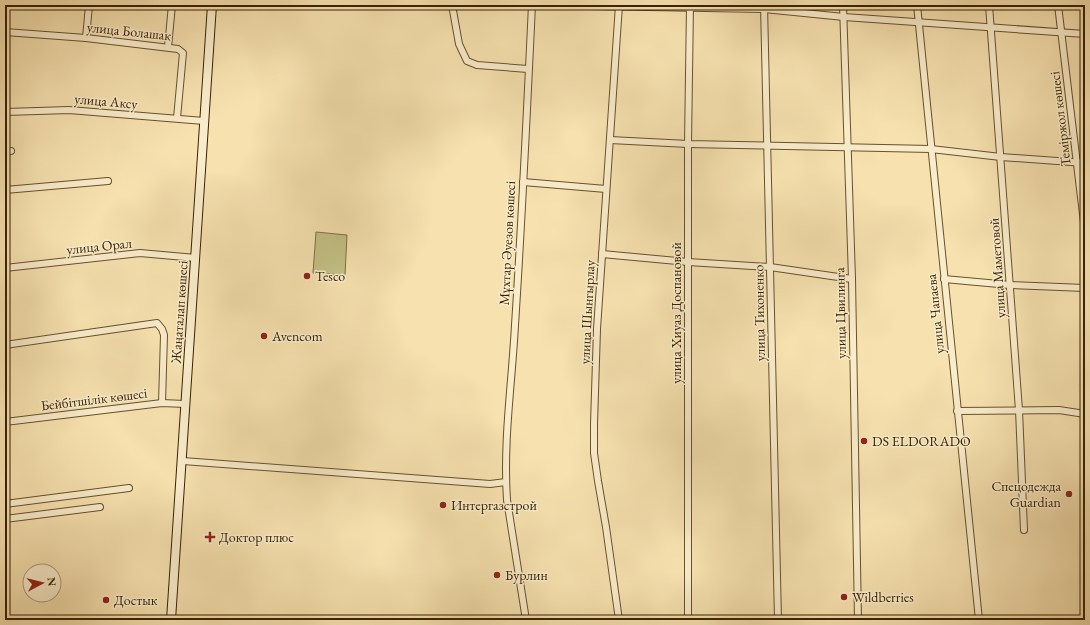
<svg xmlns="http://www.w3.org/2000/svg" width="1090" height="625" viewBox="0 0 1090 625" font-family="'EB Garamond',serif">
<rect width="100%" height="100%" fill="#f6e1af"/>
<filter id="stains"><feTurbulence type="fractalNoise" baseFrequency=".005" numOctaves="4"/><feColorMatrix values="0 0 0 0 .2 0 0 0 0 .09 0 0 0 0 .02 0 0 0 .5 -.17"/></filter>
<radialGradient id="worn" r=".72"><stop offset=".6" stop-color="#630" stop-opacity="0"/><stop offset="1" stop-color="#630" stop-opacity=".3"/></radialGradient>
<polygon fill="#c3c186" stroke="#7e7143" points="316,232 347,235 345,275 313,273"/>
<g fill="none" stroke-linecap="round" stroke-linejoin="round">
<g stroke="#68512c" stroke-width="8">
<g id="street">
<polyline points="452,5 459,44 467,61 477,65 528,69"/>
<polyline points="532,5 764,9 844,17 1085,34"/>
<polyline points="764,5 778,620"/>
<polyline points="843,5 852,279 858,620"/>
<polyline points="917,5 979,620"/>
<polyline points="989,5 1019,410 1024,530"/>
<polyline points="1058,5 1085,231"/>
<polyline points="5,32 86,38 178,49 183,53 177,118"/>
<polyline points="86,38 89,5"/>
<polyline points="168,47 172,5"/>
<polyline points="5,112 69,110 204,121"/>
<polyline points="610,140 688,144 931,149 1001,157 1085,163"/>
<polyline points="5,151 11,151"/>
<polyline points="523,182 606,189"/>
<polyline points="5,190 108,181"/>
<polyline points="602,254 688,262 770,267 852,279"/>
<polyline points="5,268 140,253 196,258"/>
<polyline points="944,279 1010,285 1085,288"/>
<polyline points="5,345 157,323 162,329 164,335 162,403"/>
<polyline points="957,411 1059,410 1085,414"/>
<polyline points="5,422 162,403 185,404"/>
<polyline points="183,461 490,484 506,482"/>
<polyline points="5,504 129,488"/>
<polyline points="5,519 100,507"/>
<path d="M526,620L507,500C503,441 512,383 515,325C522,218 527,112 532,5"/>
<polyline points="619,620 606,527 598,481 594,453 594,424 597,329 619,5"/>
<polyline points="688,620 688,144 690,5"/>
</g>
</g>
<g stroke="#392100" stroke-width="10">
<polyline id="secondary" points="171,620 212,5"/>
</g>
<use href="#street" stroke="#f9eccb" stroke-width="6"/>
<use href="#secondary" stroke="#f9eccb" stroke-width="8"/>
</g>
<g fill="#8f2418" stroke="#f9eccb" stroke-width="1.5">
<circle cx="307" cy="276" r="4"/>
<circle cx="264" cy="336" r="4"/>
<circle cx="864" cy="441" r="4"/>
<circle cx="1069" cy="494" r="4"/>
<circle cx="443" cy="505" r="4"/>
<path d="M208 531h4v4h4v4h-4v4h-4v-4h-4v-4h4z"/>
<circle cx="497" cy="575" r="4"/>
<circle cx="844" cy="597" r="4"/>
<circle cx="106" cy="600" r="4"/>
</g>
<g text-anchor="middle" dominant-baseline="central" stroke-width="3" stroke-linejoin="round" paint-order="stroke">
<g font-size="14" fill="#392100" stroke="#f9eccb">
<text transform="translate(129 31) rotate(6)">улица Болашак</text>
<text transform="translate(106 101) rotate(5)">улица Аксу</text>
<text transform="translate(1060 119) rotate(-97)">Теміржол көшесі</text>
<text transform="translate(507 243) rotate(-87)">Мұхтар Әуезов көшесі</text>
<text transform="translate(99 246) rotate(-6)">улица Орал</text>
<text transform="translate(997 268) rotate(-94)">улица Маметовой</text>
<text transform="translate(179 312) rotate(-86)">Жаңаталап көшесі</text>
<text transform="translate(587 312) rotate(-87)">улица Шынгырлау</text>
<text transform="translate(676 313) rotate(-90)">улица Хиуаз Доспановой</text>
<text transform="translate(759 313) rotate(-91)">улица Тихоненко</text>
<text transform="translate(840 313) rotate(-91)">улица Цвилинга</text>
<text transform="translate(935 314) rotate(-96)">улица Чапаева</text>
<text transform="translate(94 399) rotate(-7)">Бейбітшілік көшесі</text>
</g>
<g font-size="14" fill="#392100" stroke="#f9eccb" text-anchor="start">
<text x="315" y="276">Tesco</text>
<text x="272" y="336">Avencom</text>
<text x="872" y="441">DS ELDORADO</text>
<text x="1061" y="486" text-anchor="end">Спецодежда<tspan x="1061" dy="16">Guardian</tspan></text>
<text x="451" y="505">Интергазстрой</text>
<text x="219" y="537">Доктор плюс</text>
<text x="505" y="575">Бурлин</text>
<text x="852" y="597">Wildberries</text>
<text x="114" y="600">Достык</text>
</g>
</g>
<rect width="1090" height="625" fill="none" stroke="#f6e1af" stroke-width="20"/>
<rect x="6" y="6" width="1078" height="613" fill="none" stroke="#392100" stroke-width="2"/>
<rect x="10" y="10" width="1070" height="605" fill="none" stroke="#392100"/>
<g transform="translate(42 583) rotate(83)"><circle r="19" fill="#f9eccb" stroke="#ac9b7a"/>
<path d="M0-3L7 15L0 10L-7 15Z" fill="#8f2418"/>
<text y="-6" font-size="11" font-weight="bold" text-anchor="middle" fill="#392100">N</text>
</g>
<rect width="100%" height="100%" filter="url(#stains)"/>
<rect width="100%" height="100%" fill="url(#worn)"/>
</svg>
